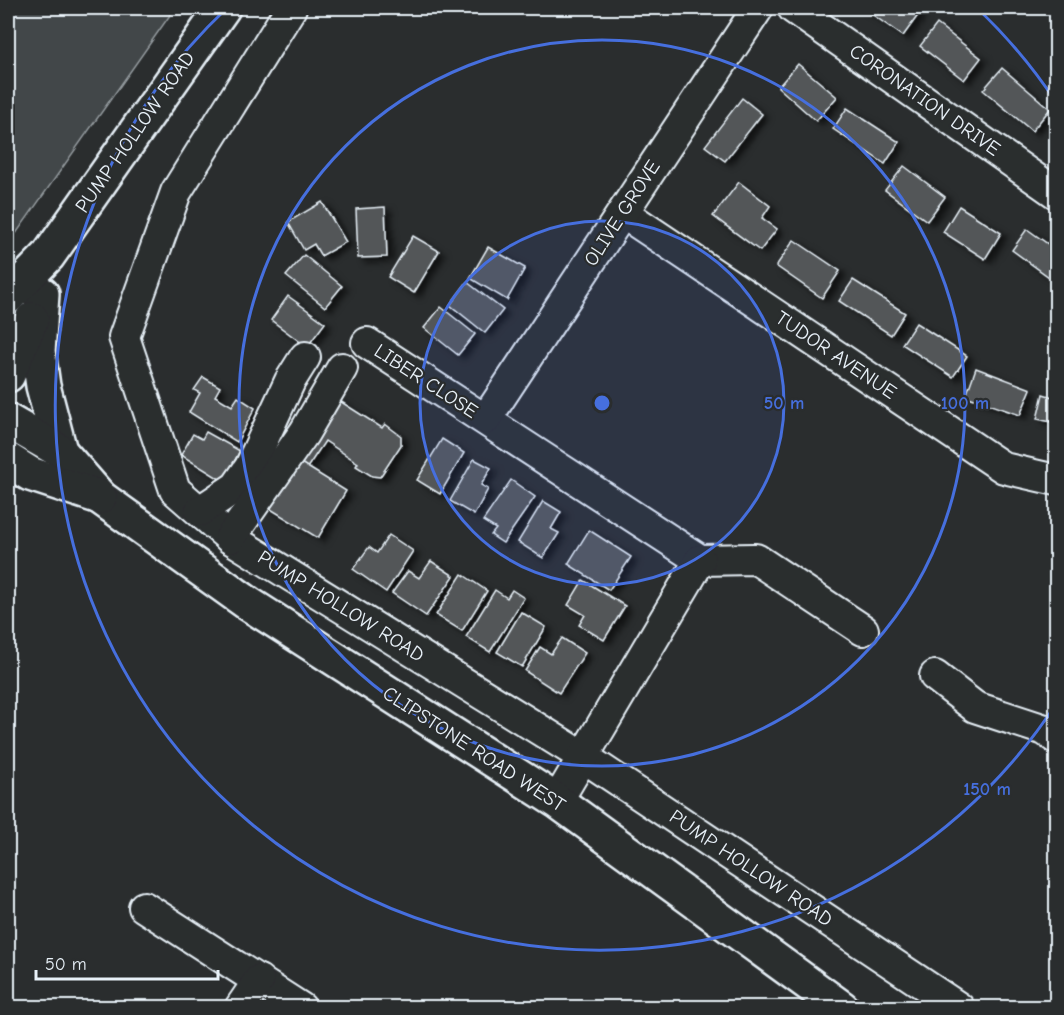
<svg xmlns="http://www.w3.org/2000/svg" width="1064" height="1015" viewBox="0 0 1064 1015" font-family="'Comic Neue',sans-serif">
<defs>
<filter id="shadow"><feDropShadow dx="6" dy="4" stdDeviation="3" flood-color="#0009"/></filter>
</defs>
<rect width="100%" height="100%" fill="#2a2d2e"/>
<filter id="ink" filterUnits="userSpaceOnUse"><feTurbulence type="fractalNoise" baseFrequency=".0167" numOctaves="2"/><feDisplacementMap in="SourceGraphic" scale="12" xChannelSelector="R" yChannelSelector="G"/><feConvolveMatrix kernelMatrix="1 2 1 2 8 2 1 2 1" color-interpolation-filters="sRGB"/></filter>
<g filter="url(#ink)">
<polygon fill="#424648" stroke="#959ca0" stroke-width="1.5" points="8,8 175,8 8,245"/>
<g fill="#535759" stroke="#e8f1f8" stroke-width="1.5" filter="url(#shadow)">
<polygon points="863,8 910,8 919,14 903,36"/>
<polygon points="937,24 981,58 964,80 920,46"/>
<polygon points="798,64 837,97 816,121 778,87"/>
<polygon points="1002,68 1050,109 1032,131 983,90"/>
<polygon points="742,98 762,114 725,161 705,146"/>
<polygon points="847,108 899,142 885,164 833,129"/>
<polygon points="904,166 945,197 927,221 885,190"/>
<polygon points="739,182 770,206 762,218 777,229 760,251 713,216"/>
<polygon points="322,202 346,242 321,256 314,244 304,250 288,222"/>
<polygon points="959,206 1001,233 985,259 943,232"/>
<polygon points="385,207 387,257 358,258 356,209"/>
<polygon points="1027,229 1056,250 1056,282 1012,250"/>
<polygon points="413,236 439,251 414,293 388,277"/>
<polygon points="794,240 840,271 822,298 776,266"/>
<polygon points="488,247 525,268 507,300 470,278"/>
<polygon points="304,255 342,286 325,307 286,276"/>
<polygon points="853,280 905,313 891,335 839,301"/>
<polygon points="467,282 503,310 485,333 450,305"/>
<polygon points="288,296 325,323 307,347 271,320"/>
<polygon points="441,307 475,334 458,355 424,328"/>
<polygon points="916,323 967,356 953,377 902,344"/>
<polygon points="976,368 1031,389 1020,415 966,396"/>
<polygon points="203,377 220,387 215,396 232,406 238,397 255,408 237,442 189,412 200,393 194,390"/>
<polygon points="1043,394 1056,398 1056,423 1037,419"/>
<polygon points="335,398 382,428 385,424 401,436 401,445 380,477 372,476 356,466 358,463 325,441 307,468 296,460"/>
<polygon points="206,432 240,451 223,481 181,455 193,434 202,439"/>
<polygon points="442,439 464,453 440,494 417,480"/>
<polygon points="293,458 346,491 318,538 264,505"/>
<polygon points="474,459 491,468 481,485 488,489 474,515 450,501"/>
<polygon points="511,480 535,497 503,543 491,535 496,529 483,521"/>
<polygon points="543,501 561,512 551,529 559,533 543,558 518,542"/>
<polygon points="589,530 631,557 609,590 568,564"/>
<polygon points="389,535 413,551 386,592 353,569 369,547 377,553"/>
<polygon points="431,561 454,576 426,616 392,593 408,571 419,578"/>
<polygon points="462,574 487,591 462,631 436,615"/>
<polygon points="583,580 625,606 604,640 579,625 585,615 568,605"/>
<polygon points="495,590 507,598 512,590 524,598 490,652 466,637"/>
<polygon points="521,612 546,627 522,667 497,652"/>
<polygon points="562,638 585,653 559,693 525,671 540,647 551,654"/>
</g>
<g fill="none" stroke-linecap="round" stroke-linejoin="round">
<g stroke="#e8f1f8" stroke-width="34">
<g id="minor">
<polyline points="291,8 176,192 124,337 175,490 230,538 582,756 959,1008"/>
<polyline points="793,8 1056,193"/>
<polyline points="623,213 1004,468 1056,480"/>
<polyline points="367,343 700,560"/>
<polyline points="486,419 758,8"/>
<polyline points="200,511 236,487 250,467 290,381 305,357"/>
<polyline points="230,538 304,433 342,368"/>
<polyline points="700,560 756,559 863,630"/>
<polyline points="935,676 975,707 1045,730 1056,738"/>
<polyline points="557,801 700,560"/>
<polyline points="144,907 301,1008"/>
<polyline points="240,1008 259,980"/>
</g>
</g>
<g stroke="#e8f1f8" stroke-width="38">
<g id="major">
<polyline points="42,294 38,351 43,386 60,451"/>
<polyline points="8,297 48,256 223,8"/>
<polyline points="8,375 32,319"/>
<polyline points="8,421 60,451 101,498 249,604 557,801 842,1008"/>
<polyline points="8,460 30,474 100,497"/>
</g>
</g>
<use href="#minor" stroke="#2a2d2e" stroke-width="30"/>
<use href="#major" stroke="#2a2d2e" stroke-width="33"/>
</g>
</g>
<circle cx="602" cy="403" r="182" fill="#466fde" fill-opacity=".12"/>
<g fill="none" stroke="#466fde" stroke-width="3">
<circle cx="602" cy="403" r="182"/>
<circle cx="602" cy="403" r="363"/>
<path d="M1056 704A545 545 0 1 1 227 8M977 8A545 545 0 0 1 1056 102"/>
</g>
<g text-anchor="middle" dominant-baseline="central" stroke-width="4.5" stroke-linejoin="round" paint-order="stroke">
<g font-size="20" fill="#e8f1f8" stroke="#2a2d2e">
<text transform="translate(925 100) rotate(35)">CORONATION DRIVE</text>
<text transform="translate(135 132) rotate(-55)">PUMP HOLLOW ROAD</text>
<text transform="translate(622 213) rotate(-57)">OLIVE GROVE</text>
<text transform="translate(836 355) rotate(34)">TUDOR AVENUE</text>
<text transform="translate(426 381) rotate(33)">LIBER CLOSE</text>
<text transform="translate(341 606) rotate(32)">PUMP HOLLOW ROAD</text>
<text transform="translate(474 749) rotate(33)">CLIPSTONE ROAD WEST</text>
<text transform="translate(751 868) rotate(34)">PUMP HOLLOW ROAD</text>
</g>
</g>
<circle cx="602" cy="403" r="9" fill="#466fde" stroke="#2a2d2e" stroke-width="3"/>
<g font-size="18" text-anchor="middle" font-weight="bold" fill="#466fde" stroke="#2a2d2e" stroke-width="4.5" stroke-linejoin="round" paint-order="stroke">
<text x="784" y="409">50 m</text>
<text x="965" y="409">100 m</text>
<text x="987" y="795">150 m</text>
</g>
<rect width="1064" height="1015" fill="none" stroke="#2a2d2e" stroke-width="30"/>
<rect x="15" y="15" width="1034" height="985" fill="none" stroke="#e8f1f8" stroke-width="2" filter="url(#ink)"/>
<path d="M36 970v9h182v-9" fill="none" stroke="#e8f1f8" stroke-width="3"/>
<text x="45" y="970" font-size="18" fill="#e8f1f8" stroke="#2a2d2e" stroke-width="4.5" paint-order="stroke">50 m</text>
</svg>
